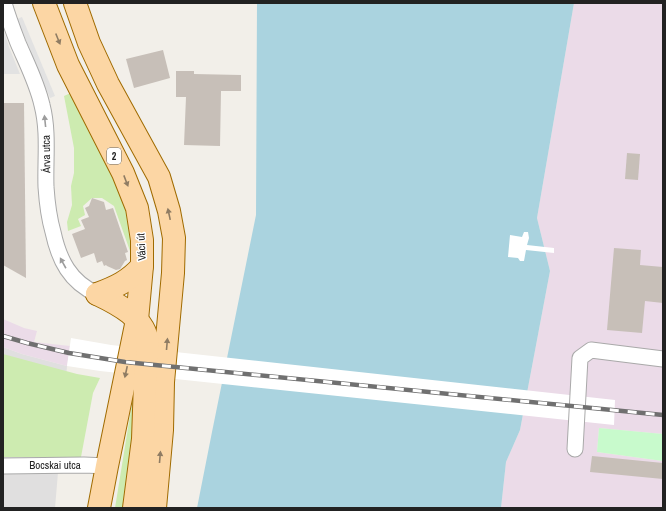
<svg xmlns="http://www.w3.org/2000/svg" width="666" height="511" viewBox="0 0 666 511" font-family="'Archivo Narrow',sans-serif">
<rect width="100%" height="100%" fill="#f2efe9"/>
<polygon fill="#e0dfdf" points="3,347 22,354 67,366 55,508 3,508"/>
<g fill="#ebdbe8">
<polygon points="574,3 663,3 663,434 599,428 597,452 663,461 663,508 501,508 506,462 520,430 550,271 537,218"/>
<polygon points="3,319 24,328 37,331 34,342 70,346 67,366 22,354 3,347"/>
</g>
<g fill="#cdebb0">
<polygon points="75,91 104,146 138,244 130,251 114,206 102,198 92,198 83,206 85,215 78,219 81,226 68,231 67,222 72,205 71,186 74,173 74,148 64,96"/>
<polygon points="3,354 77,374 100,378 93,393 81,457 3,457"/>
<polygon points="136,396 128,508 115,508 133,397"/>
</g>
<polygon fill="#c8facc" points="599,428 663,434 663,461 597,452"/>
<g fill="#e2e2e2">
<polygon points="22,17 55,96 50,98 17,19"/>
<polygon points="3,28 9,47 20,74 3,74"/>
</g>
<polygon fill="#aad3df" points="257,3 574,3 537,218 550,271 520,430 506,462 501,508 197,508 212,432 256,215"/>
<g fill="#fff">
<polygon points="524,232 528,232 529,238 527,245 554,248 554,253 526,250 524,261 520,261 518,258 508,257 510,235 522,237"/>
<polygon points="71,338 111,345 615,400 614,425 100,371 67,366"/>
</g>
<g fill="#c7bfb8">
<polygon points="163,50 170,78 134,88 126,59"/>
<polygon points="176,71 194,71 194,74 241,75 241,91 221,91 220,146 184,145 186,97 176,97"/>
<polygon points="3,103 24,103 26,278 3,265"/>
<polygon points="627,153 640,154 638,180 625,179"/>
<polygon points="92,198 104,202 106,210 113,208 128,252 125,253 127,260 125,261 120,269 116,270 107,266 106,265 104,266 102,261 97,263 94,253 81,258 72,234 85,229 81,220 89,217 85,208 89,206"/>
<polygon points="614,248 641,250 640,265 663,267 663,303 645,301 642,333 607,330"/>
<polygon points="592,456 663,463 663,479 590,472"/>
</g>
<g fill="none" stroke-linecap="round" stroke-linejoin="round">
<g stroke="#a9a9a9" stroke-width="17">
<g id="street">
<path d="M4,3C8,17 13,30 18,43C27,64 37,83 42,105C49,132 45,160 46,187C47,202 49,218 53,232C59,260 70,282 97,294"/>
<polyline points="575,449 580,358 591,350 663,359"/>
<polyline points="3,466 84,465 107,466"/>
</g>
</g>
<g stroke="#a06b00" stroke-width="24">
<g id="primary">
<polyline points="44,3 68,65 123,173 137,208 142,240 142,266 137,320 107,466 99,508"/>
<polyline points="75,3 89,43 108,84 159,177 169,211 174,238 173,273 163,382 162,430 155,508"/>
<path d="M97,294C118,304 146,318 148,344L145,382L143,439L134,508"/>
<path d="M97,294C116,287 129,281 142,266"/>
</g>
</g>
<use href="#street" stroke="#fff" stroke-width="15"/>
<use href="#primary" stroke="#fcd6a4" stroke-width="22"/>
<g stroke="#707070" stroke-width="4.5">
<polyline id="rail" points="3,336 27,343 69,353 125,362 663,415"/>
</g>
<use href="#rail" stroke="#fff" stroke-width="3" stroke-dasharray="9" stroke-linecap="butt"/>
</g>
<defs><path id="oneway-solid" d="M-6-.8H1V-3.2L6.5 0L1 3.2V.8H-6Z"/></defs>
<g fill="#8f7c63">
<use href="#oneway-solid" transform="translate(58 39) rotate(68)"/>
<use href="#oneway-solid" transform="translate(126 181) rotate(69)"/>
<use href="#oneway-solid" transform="translate(169 214) rotate(-102)"/>
<use href="#oneway-solid" transform="translate(167 344) rotate(-85)"/>
<use href="#oneway-solid" transform="translate(126 372) rotate(102)"/>
<use href="#oneway-solid" transform="translate(160 457) rotate(-85)"/>
</g>
<g fill="#9c9c9c">
<use href="#oneway-solid" transform="translate(45 121) rotate(-96)"/>
<use href="#oneway-solid" transform="translate(63 263) rotate(-119)"/>
</g>
<g text-anchor="middle" dominant-baseline="central" stroke-width="3" stroke-linejoin="round" paint-order="stroke">
<rect fill="#fff" stroke="#646464" stroke-width="1" x="107" y="148" width="14" height="16" rx="3"/>
<g font-size="10" font-weight="bold" fill="#222">
<text x="114" y="156">2</text>
</g>
<g font-size="11" fill="#222" stroke="#fff">
<text transform="translate(46 154) rotate(-91)">Árva utca</text>
<text transform="translate(141 247) rotate(-93)">Váci út</text>
<text x="55" y="465">Bocskai utca</text>
</g>
</g>
<rect width="666" height="511" fill="none" stroke="#222222" stroke-width="8"/>
</svg>
